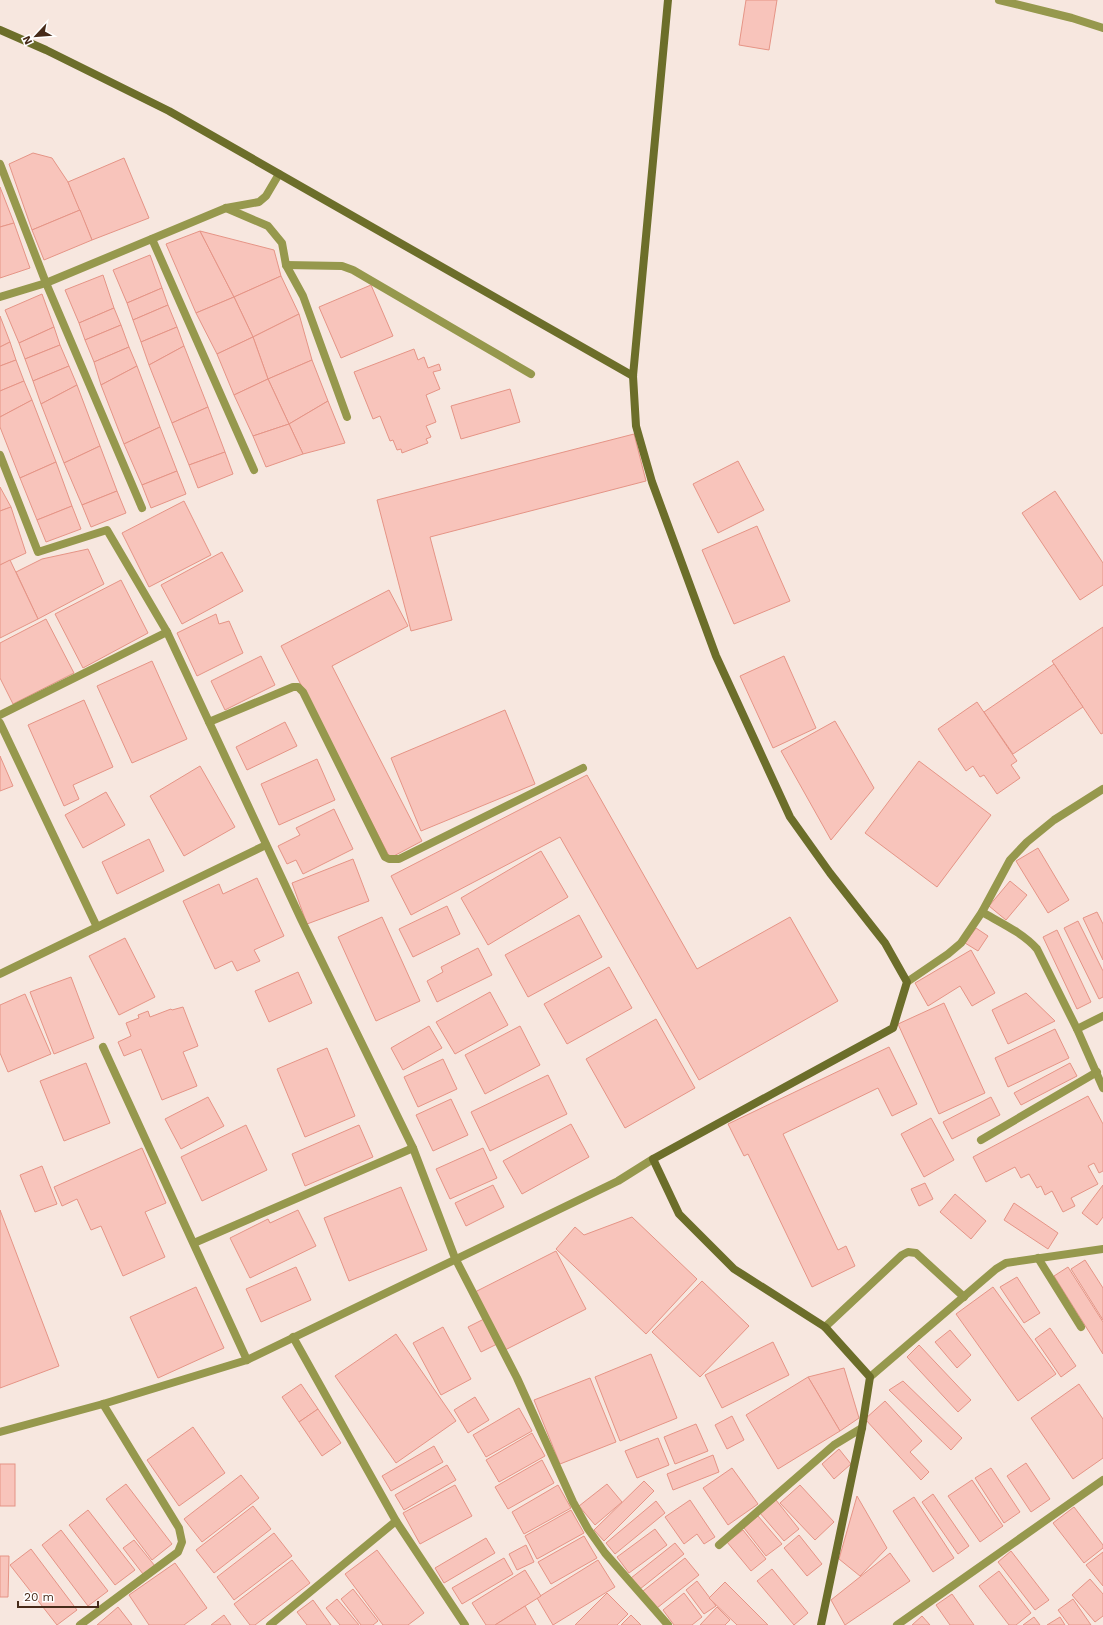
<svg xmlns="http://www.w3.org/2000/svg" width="1103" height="1625" viewBox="0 0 1103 1625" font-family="'Work Sans',sans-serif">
<rect width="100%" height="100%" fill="#f7e7df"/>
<g fill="#f8c4bb" stroke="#e59486">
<polygon points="746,0 777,0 769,50 739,45"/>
<polygon points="33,153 52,158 68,182 80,210 32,230 9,164"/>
<polygon points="124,158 149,218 92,240 68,182"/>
<polygon points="0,187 14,223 0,227"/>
<polygon points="80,210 92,240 44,260 32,230"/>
<polygon points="14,223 30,268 0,278 0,227"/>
<polygon points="200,231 234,297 196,313 166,244"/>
<polygon points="200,231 274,250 281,276 234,297"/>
<polygon points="150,255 162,288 127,303 113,270"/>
<polygon points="103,275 114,308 79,323 65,290"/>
<polygon points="281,276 299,314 253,337 234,297"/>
<polygon points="371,285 393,336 341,358 319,307"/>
<polygon points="162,288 168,305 133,320 127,303"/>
<polygon points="42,294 54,327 19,343 5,310"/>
<polygon points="234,297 253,337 217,354 196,313"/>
<polygon points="168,305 177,327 141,342 133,320"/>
<polygon points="114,308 121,325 85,340 79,323"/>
<polygon points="299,314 312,360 268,379 253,337"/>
<polygon points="0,316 10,342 0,347"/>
<polygon points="121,325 129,347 94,362 85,340"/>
<polygon points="54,327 60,345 25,359 19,343"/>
<polygon points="177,327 184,346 149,365 141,342"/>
<polygon points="253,337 268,379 234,395 217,354"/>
<polygon points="10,342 16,360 0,366 0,347"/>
<polygon points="60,345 69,366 33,381 25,359"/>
<polygon points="184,346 208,407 172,423 149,365"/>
<polygon points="129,347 137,366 101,385 94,362"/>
<polygon points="414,349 418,360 424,357 428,368 439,364 441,370 433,372 440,389 426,395 436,422 426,426 431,437 426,439 428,443 402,453 401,449 397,450 393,440 390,441 380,416 373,419 354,372"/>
<polygon points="16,360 24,381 0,391 0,366"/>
<polygon points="312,360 328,401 289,424 268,379"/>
<polygon points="69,366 77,385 41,404 33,381"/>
<polygon points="137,366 160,427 124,444 101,385"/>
<polygon points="268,379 289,424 253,436 234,395"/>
<polygon points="24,381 32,400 0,417 0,391"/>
<polygon points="77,385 100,446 64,463 41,404"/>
<polygon points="510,389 520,422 461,439 451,406"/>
<polygon points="32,400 56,462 20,478 0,427 0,417"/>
<polygon points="328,401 345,443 303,454 289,424"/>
<polygon points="208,407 225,452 189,465 172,423"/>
<polygon points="289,424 303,454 266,467 253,436"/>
<polygon points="160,427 177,471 142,485 124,444"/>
<polygon points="634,434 646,481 430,537 452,620 411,631 377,500"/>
<polygon points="100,446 117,491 82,505 64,463"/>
<polygon points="225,452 233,474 198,488 189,465"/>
<polygon points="738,461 764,510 718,533 693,484"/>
<polygon points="56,462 72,506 37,520 20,478"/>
<polygon points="177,471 186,494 151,508 142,485"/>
<polygon points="0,487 11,507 0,511"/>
<polygon points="117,491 126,513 91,527 82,505"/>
<polygon points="1055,491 1103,563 1103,585 1080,600 1022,513"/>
<polygon points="184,501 211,555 149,587 122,533"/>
<polygon points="72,506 81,529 46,542 37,520"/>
<polygon points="11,507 26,553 0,565 0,511"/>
<polygon points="757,526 790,601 734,624 702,550"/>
<polygon points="88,549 104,584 38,619 16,572 42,559"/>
<polygon points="222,552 243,591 182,624 161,585"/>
<polygon points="10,560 38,619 0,638 0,565"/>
<polygon points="121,580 148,633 83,668 55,614"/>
<polygon points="389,590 408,626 332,666 422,841 390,858 281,646"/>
<polygon points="216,614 219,624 229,621 243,653 197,676 177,633"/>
<polygon points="46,619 74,673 13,704 0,678 0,643"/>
<polygon points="1103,627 1103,733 1101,734 1052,661"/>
<polygon points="261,656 275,685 225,710 211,681"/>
<polygon points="784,656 816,728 773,748 740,676"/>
<polygon points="152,661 187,739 132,763 97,686"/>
<polygon points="1054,664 1083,707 1013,754 984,712"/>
<polygon points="84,700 113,767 73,785 79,799 64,806 28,725"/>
<polygon points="977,702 1017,761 1011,765 1020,778 997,794 984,775 980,777 973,766 966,771 938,729"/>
<polygon points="505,710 535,784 421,831 391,758"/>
<polygon points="835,721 874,788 831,840 781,751"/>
<polygon points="285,722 297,746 247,770 236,747"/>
<polygon points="0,756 13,786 0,791"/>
<polygon points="317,759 335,800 279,825 261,784"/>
<polygon points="919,761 991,815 937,887 865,833"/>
<polygon points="200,766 235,827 184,856 150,796"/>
<polygon points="587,775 697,969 790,917 838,1001 699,1080 560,837 411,915 391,876"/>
<polygon points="106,792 125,825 83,848 65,815"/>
<polygon points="334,809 353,849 303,874 296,860 287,864 278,846 300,835 296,828"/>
<polygon points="149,839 164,871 117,894 102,862"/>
<polygon points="1038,848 1069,900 1048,913 1016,861"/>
<polygon points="541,851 568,897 488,945 461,898"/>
<polygon points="353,859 369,901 307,924 292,883"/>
<polygon points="257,878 284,936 254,950 260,961 237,971 232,961 215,969 183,901 219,884 223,894"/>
<polygon points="1010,881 1027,895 1006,920 989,906"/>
<polygon points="447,906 460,934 413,957 399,929"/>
<polygon points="1097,912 1103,924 1103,960 1083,918"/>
<polygon points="579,915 602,957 528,997 505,955"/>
<polygon points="382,917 420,1001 376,1021 338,937"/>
<polygon points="1078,921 1103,971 1103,997 1099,999 1064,928"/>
<polygon points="976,928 988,936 978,951 965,943"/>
<polygon points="1057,930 1091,1002 1077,1009 1043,937"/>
<polygon points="125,938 155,997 119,1015 89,956"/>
<polygon points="478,948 492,975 437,1002 427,981 443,972 441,967"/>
<polygon points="971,950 995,993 972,1006 960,986 928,1006 915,983"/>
<polygon points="609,967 632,1008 567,1044 544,1004"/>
<polygon points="298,972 312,1003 269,1022 255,991"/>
<polygon points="71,977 94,1038 54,1054 30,992"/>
<polygon points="490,992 508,1025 455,1054 436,1022"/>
<polygon points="1026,993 1055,1021 1008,1044 992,1010"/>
<polygon points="25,994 51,1054 8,1072 0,1053 0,1005"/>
<polygon points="944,1003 985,1093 939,1114 898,1024"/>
<polygon points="183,1007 198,1046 183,1052 197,1086 162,1100 141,1049 124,1056 118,1042 131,1036 126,1023 139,1018 138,1015 148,1011 150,1017 171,1009 172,1010"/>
<polygon points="656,1019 695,1088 625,1128 586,1059"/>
<polygon points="429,1026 442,1048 403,1070 391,1048"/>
<polygon points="520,1026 540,1065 485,1094 465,1055"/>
<polygon points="1055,1029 1069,1058 1008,1087 995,1058"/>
<polygon points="889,1047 917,1104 892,1116 878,1088 783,1134 838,1250 846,1246 855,1266 812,1287 748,1154 744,1156 728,1124"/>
<polygon points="327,1048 355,1116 305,1137 277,1069"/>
<polygon points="443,1059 457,1089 418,1107 404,1077"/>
<polygon points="86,1063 110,1123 64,1141 40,1081"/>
<polygon points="1070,1063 1077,1076 1021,1105 1014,1093"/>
<polygon points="548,1075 567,1114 490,1151 471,1112"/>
<polygon points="1088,1096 1103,1124 1103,1171 1099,1173 1094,1163 1088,1166 1098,1184 1071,1198 1075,1206 1063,1212 1052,1191 1045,1195 1041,1186 1037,1188 1029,1174 1021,1178 1015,1167 986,1182 973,1157"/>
<polygon points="208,1097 224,1126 181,1149 165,1119"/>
<polygon points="991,1097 1000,1115 952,1139 943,1122"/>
<polygon points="451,1099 468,1135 433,1151 416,1115"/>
<polygon points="931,1118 954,1160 924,1177 901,1134"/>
<polygon points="571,1124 589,1157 522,1194 503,1161"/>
<polygon points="246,1125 267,1170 202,1201 181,1157"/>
<polygon points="359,1125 373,1157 305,1186 292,1154"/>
<polygon points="142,1148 166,1203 145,1212 165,1257 123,1276 101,1226 91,1230 77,1199 62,1206 54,1187"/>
<polygon points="483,1148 497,1178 450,1199 436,1169"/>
<polygon points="42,1166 57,1204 35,1212 20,1175"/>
<polygon points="925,1183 933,1199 919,1206 911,1189"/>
<polygon points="493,1185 504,1207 466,1226 455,1203"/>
<polygon points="1103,1185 1103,1217 1097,1225 1082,1213"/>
<polygon points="401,1187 427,1250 349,1281 324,1218"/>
<polygon points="955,1194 986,1221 971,1239 940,1212"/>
<polygon points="1014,1203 1058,1233 1048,1249 1004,1220"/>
<polygon points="0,1210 59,1366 0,1388"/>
<polygon points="298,1210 316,1246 250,1278 230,1238 268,1219 270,1223"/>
<polygon points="632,1217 697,1279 646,1334 556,1249 575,1227 584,1235"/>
<polygon points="556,1251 586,1309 505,1350 475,1292"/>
<polygon points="1085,1260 1103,1288 1103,1320 1071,1269"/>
<polygon points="296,1267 311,1300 261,1322 246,1289"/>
<polygon points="1068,1267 1103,1322 1103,1354 1054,1276"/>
<polygon points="1017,1277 1040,1313 1024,1323 1000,1287"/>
<polygon points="702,1281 749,1326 700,1377 652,1332"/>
<polygon points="196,1287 224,1348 158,1378 130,1317"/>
<polygon points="993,1287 1056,1374 1018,1401 956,1314"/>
<polygon points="484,1319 497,1344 481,1352 468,1327"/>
<polygon points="443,1327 471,1379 441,1395 413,1343"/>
<polygon points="1050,1328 1076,1366 1061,1377 1035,1339"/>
<polygon points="950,1330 971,1355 957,1368 935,1342"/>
<polygon points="396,1334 456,1421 396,1463 335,1376"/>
<polygon points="773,1342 789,1375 722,1408 705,1375"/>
<polygon points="919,1345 971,1400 958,1412 907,1357"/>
<polygon points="651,1354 677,1418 620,1441 595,1377"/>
<polygon points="844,1368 859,1418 840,1431 808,1377"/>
<polygon points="808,1377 840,1431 778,1469 746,1415"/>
<polygon points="590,1378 616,1442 560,1464 534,1400"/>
<polygon points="903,1381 962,1438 951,1450 889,1390"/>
<polygon points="301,1384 318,1409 299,1422 282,1397"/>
<polygon points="1079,1384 1103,1419 1103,1458 1073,1479 1031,1418"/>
<polygon points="475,1397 489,1420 468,1433 454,1410"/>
<polygon points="885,1401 922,1441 910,1452 929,1472 921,1480 865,1419"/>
<polygon points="519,1408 532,1431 486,1457 473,1435"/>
<polygon points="318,1409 341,1443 322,1456 299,1422"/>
<polygon points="732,1416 744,1440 727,1449 715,1425"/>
<polygon points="696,1424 708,1451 675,1464 664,1437"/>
<polygon points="193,1427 225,1473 179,1506 147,1460"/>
<polygon points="532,1433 545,1456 499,1482 486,1460"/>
<polygon points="658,1438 669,1465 637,1478 625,1451"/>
<polygon points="434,1446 443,1462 391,1491 382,1476"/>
<polygon points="839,1449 851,1464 834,1479 822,1464"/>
<polygon points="713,1455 719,1472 673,1490 667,1474"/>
<polygon points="542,1460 554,1483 508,1509 495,1487"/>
<polygon points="1026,1463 1050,1499 1031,1512 1007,1476"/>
<rect x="0" y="1464" width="15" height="42"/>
<polygon points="447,1465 456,1480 404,1510 395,1495"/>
<polygon points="732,1468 758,1504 728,1525 703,1488"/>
<polygon points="991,1468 1020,1512 1004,1523 975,1478"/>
<polygon points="241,1475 259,1498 202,1542 184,1519"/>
<polygon points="972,1480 1003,1526 980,1542 948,1496"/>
<polygon points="644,1481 654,1491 604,1541 594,1530"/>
<polygon points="126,1484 172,1544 152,1560 106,1499"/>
<polygon points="607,1484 622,1502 595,1525 579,1506"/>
<polygon points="455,1485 472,1516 420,1544 403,1513"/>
<polygon points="558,1485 571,1508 524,1534 512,1512"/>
<polygon points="800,1485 834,1522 815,1540 780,1503"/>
<polygon points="933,1494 969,1546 958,1554 922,1502"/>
<polygon points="857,1496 887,1548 860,1576 839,1559"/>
<polygon points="914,1497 954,1558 933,1572 893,1511"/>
<polygon points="690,1500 715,1537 704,1544 697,1534 684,1544 665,1517"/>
<polygon points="776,1500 799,1529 784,1541 760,1513"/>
<polygon points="656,1501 665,1513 615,1554 606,1543"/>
<polygon points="253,1506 271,1529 214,1573 196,1550"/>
<polygon points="1074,1507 1103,1545 1103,1548 1084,1563 1053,1523"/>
<polygon points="88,1510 135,1570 115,1585 69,1525"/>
<polygon points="571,1510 584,1533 537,1559 525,1536"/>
<polygon points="758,1516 782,1544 766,1556 744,1528"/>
<polygon points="655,1529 667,1545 629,1573 617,1557"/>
<polygon points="61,1530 108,1591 88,1606 42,1545"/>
<polygon points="743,1530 766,1559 751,1571 727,1542"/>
<polygon points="274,1533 292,1556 234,1600 217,1577"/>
<polygon points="799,1535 822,1564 807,1576 784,1548"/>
<polygon points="584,1536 597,1558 551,1584 538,1562"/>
<polygon points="486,1538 495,1553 444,1583 435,1568"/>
<polygon points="134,1540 155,1566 143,1574 123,1548"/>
<polygon points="675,1543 684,1554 640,1589 631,1578"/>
<polygon points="526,1545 534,1562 517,1570 509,1554"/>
<polygon points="31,1549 77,1610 57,1625 10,1565"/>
<polygon points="377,1550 424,1613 408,1625 383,1625 345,1574"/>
<polygon points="1011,1551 1049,1600 1035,1610 998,1562"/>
<polygon points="1103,1552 1103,1586 1086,1565"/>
<polygon points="890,1553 910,1581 845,1625 831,1600"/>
<polygon points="0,1556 9,1556 8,1597 0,1597"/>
<polygon points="504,1558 513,1574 462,1604 452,1588"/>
<polygon points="685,1558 699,1575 657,1608 643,1591"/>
<polygon points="292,1560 310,1583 255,1625 250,1625 234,1604"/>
<polygon points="598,1560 615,1587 553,1625 537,1598"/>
<polygon points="175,1563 207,1608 184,1625 149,1625 129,1595"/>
<polygon points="772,1569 808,1613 794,1625 757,1581"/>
<polygon points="525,1570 541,1596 495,1625 486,1625 472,1603"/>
<polygon points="999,1571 1031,1613 1016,1625 1009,1625 979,1586"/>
<polygon points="1090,1579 1103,1594 1103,1616 1095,1622 1072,1595"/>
<polygon points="697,1581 716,1606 704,1614 686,1590"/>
<polygon points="725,1582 768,1625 737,1625 709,1598"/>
<polygon points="353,1589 378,1621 373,1625 361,1625 341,1599"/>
<polygon points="607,1593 628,1614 617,1625 575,1625"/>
<polygon points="684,1593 702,1617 692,1625 674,1625 663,1610"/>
<polygon points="952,1594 974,1625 950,1625 936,1605"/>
<polygon points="337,1599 359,1625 340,1625 326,1608"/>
<polygon points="1073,1599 1091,1625 1069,1625 1058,1610"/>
<polygon points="313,1600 331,1625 307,1625 297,1612"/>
<polygon points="525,1606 536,1625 495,1625"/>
<polygon points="118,1607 132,1625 97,1625"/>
<polygon points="717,1607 730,1620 725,1625 700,1625"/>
<polygon points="224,1615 231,1625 211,1625"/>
<polygon points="631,1615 641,1625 621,1625"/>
<polygon points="922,1616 930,1625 912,1625"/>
<polygon points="1034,1617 1040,1625 1023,1625"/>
<polygon points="1060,1617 1065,1625 1047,1625"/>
</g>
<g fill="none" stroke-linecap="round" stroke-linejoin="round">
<g stroke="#96984d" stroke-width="8">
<polyline points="286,265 342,266 353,270 531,374"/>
<polyline points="209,722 293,687 298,687 303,692 385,857 389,859 399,859 583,768"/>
</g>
<g stroke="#96984d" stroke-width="8">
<polyline points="999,0 1072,18 1103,28"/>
<polyline points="0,164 46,283 142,508"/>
<polyline points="226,208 268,226 282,243 286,265 303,296 347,417"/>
<polyline points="152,239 254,470"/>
<polyline points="0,297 46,283 226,208 259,202 266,196 279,174"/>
<polyline points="0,455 38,552 107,530 167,632 301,919 413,1148 455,1258 517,1378 573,1502 588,1529 605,1553 668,1625"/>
<polyline points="0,715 167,632"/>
<polyline points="0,723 97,927"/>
<path d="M982,912C1001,923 1023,933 1037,949L1077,1029L1103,1088"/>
<polyline points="0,974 266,845"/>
<polyline points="907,982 948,954 961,943 982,912 1010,860 1027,842 1054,820 1103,789"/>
<polyline points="1077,1029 1103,1016"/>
<polyline points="103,1047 247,1360"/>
<polyline points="981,1140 1097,1072"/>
<polyline points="194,1243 413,1148"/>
<polyline points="1038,1258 1081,1327"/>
<polyline points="825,1327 902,1255 908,1252 916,1253 964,1297"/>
<polyline points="293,1337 396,1521 465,1625"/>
<polyline points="870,1377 996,1269 1006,1263 1103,1249"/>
<polyline points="0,1432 103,1404 247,1360 618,1181 653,1159"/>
<polyline points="719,1545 834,1445 862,1428"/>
<polyline points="80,1625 178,1552 182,1542 179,1528 103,1404"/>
<polyline points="270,1625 396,1521"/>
<polyline points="897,1625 1103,1480"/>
</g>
<g stroke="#6c6e2a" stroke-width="8">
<polyline points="668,0 633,376 636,426 652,482 716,656 790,817 830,873 885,943 907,982 893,1028 653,1159 679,1214 734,1269 825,1327 870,1377 862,1428 821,1625"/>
<polyline points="0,30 46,50 169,111 633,376"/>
</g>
</g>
<g transform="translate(36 36) rotate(244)" stroke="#ffffff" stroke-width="3" paint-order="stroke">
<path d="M0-3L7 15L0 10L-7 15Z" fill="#462a19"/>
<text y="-6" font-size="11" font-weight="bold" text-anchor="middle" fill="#462a19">N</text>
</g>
<path d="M18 1601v6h80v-6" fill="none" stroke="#462a19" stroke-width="2"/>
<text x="24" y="1601" font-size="12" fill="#462a19" stroke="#ffffff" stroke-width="3" paint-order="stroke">20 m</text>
</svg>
